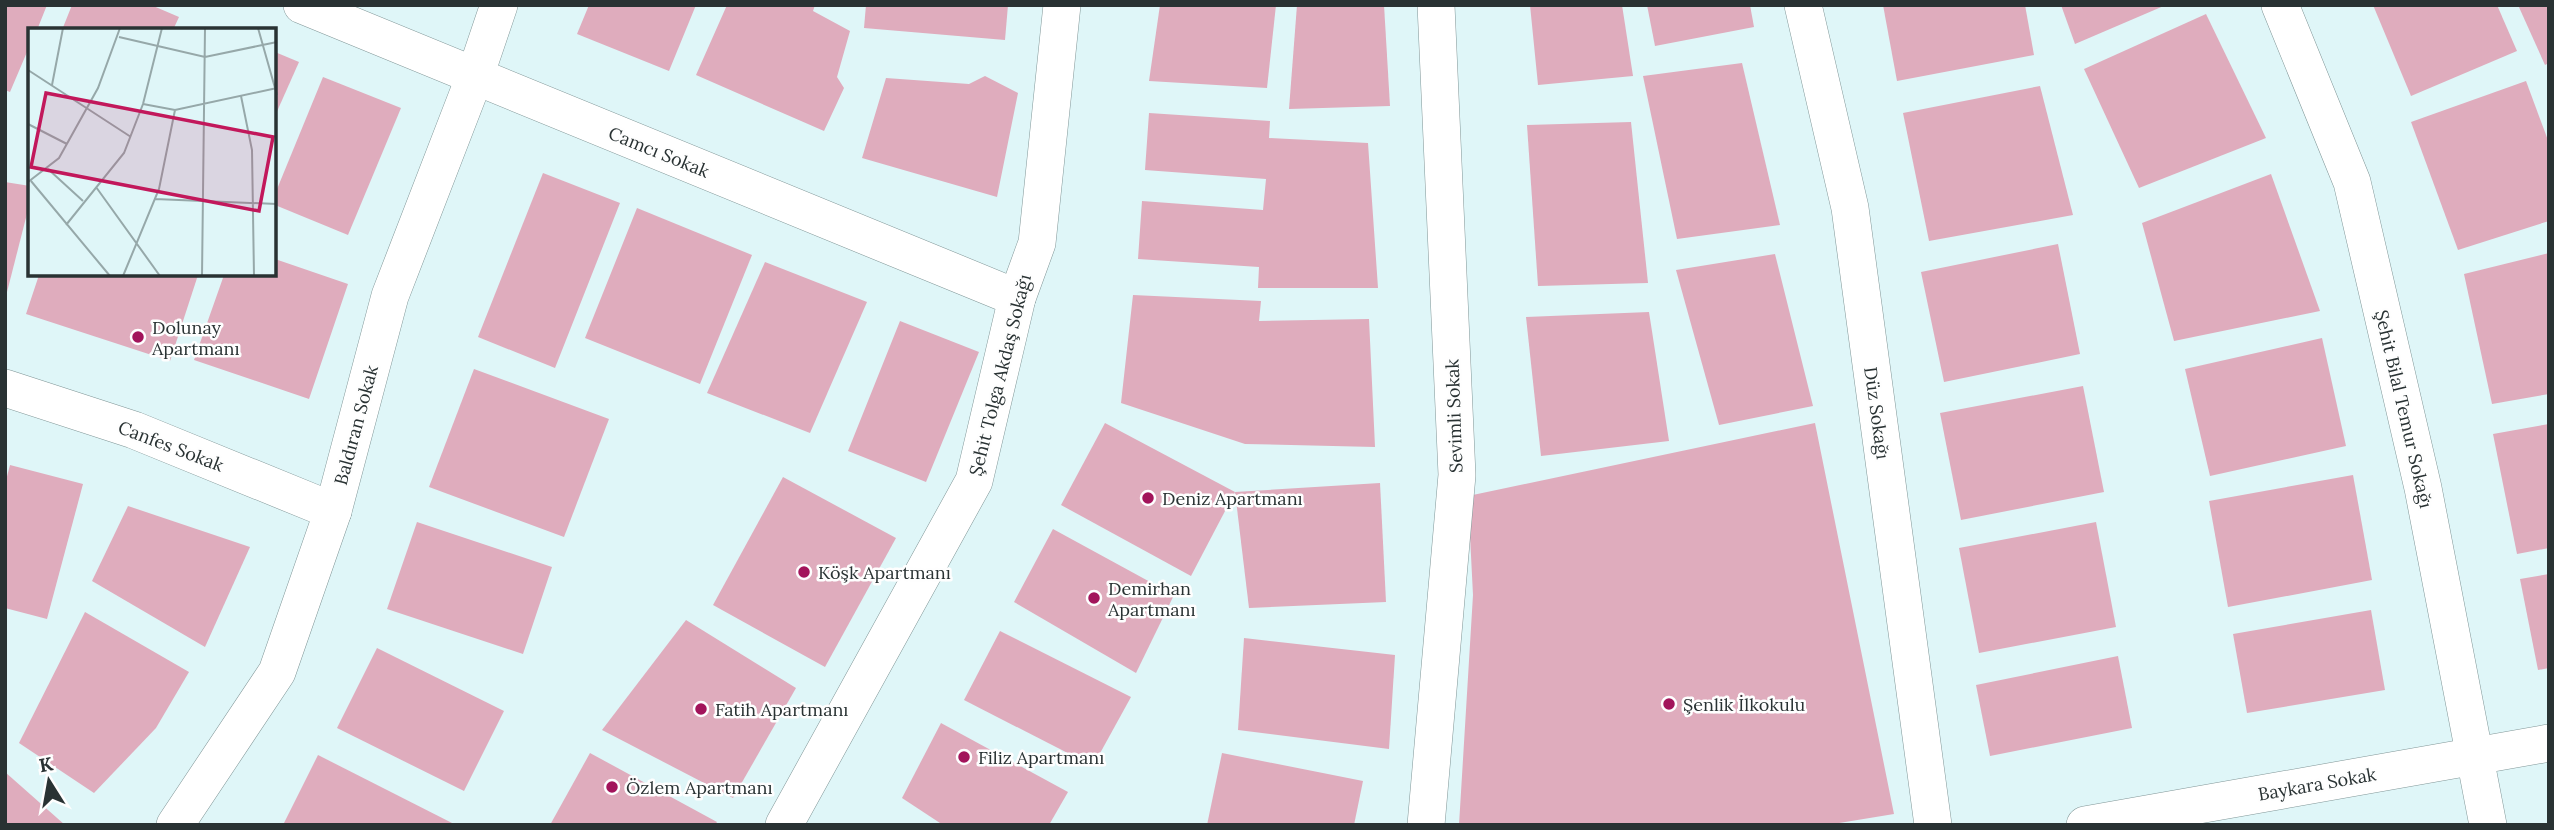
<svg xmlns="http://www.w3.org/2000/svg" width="2554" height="830" viewBox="0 0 2554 830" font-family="Lora,serif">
<rect width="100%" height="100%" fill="#dff6f8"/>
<g fill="#dfacbd">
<polygon points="5,5 47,5 37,30 30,30 30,45 10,92 5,90"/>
<polygon points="72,5 151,5 179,17 173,30 62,30"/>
<polygon points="589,5 696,5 669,71 577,34"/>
<polygon points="727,5 815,5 813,11 850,31 837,77 844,88 824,131 696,75"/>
<polygon points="866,5 1008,5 1005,40 864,28"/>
<polygon points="1160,5 1276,5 1267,88 1149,81"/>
<polygon points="1297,5 1384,5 1390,106 1289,109"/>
<polygon points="1530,5 1622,5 1633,76 1538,85"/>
<polygon points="1647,5 1750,5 1754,27 1655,46"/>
<polygon points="1883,5 2025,5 2034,55 1897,81"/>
<polygon points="2061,5 2166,5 2075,44"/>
<polygon points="2373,5 2497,5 2517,51 2411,96"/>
<polygon points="2518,5 2549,5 2549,63 2545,65"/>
<polygon points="2206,14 2266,138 2139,188 2084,69"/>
<polygon points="275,52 299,62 275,116"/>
<polygon points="1742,63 1780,225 1677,239 1643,76"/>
<polygon points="985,76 1018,93 997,197 862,158 886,78 969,84"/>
<polygon points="323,77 401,108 348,235 275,205 275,194"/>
<polygon points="2526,81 2549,143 2549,221 2458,250 2411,122"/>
<polygon points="2040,86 2073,215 1929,241 1903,113"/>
<polygon points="1149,113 1270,121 1269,138 1368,143 1378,288 1258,288 1259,267 1138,259 1142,201 1263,210 1266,179 1145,170"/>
<polygon points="1631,122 1648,283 1538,286 1527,125"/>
<polygon points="543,173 620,203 555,368 478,337"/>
<polygon points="2271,174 2320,311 2174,341 2142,223"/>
<polygon points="5,182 30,186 30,202 6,296"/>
<polygon points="637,208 752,255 700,384 585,338"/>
<polygon points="2058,244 2080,354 1944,382 1921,272"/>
<polygon points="2549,253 2549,394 2492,404 2464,274"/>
<polygon points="1775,254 1813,406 1719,425 1676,270"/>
<polygon points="275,259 348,284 309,399 194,360 224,275 275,275"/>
<polygon points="765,262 867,302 810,433 707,393"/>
<polygon points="39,275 198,275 170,361 26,314"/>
<polygon points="1133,295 1261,301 1259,321 1369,319 1375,447 1245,444 1121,403"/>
<polygon points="1649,312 1669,441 1541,456 1526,317"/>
<polygon points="900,321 979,352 926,482 848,451"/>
<polygon points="2322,338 2346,446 2210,476 2185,369"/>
<polygon points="474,369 609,419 564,537 429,487"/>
<polygon points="2083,386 2104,492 1961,520 1940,413"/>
<polygon points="1105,423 1235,492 1191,576 1061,505"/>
<polygon points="1815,423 1894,814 1827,825 1459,825 1473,595 1468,496"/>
<polygon points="2549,424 2549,548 2517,554 2493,434"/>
<polygon points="10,465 83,484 47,619 5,608 5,484"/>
<polygon points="2353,475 2372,580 2228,607 2209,501"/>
<polygon points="783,477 896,538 825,667 713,605"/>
<polygon points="1380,483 1386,602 1249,608 1235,492"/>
<polygon points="128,506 250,547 205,647 92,581"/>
<polygon points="417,522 552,567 523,654 387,609"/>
<polygon points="2096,522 2116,627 1979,653 1959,548"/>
<polygon points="1053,529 1174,595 1136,673 1014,602"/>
<polygon points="2549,574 2549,668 2538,670 2520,579"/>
<polygon points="2371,610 2385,690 2247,713 2233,634"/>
<polygon points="85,612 189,672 156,728 94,793 19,743"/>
<polygon points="686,620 796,688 733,798 602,730"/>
<polygon points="1000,631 1131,697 1093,766 964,700"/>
<polygon points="1244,638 1395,655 1389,749 1238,730"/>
<polygon points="377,648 504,711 464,791 337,728"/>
<polygon points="2118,656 2132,728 1990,756 1976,685"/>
<polygon points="941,723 1068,792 1049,825 943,825 902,798"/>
<polygon points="590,753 717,822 715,825 550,825"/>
<polygon points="1222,753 1363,781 1354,825 1207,825"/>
<polygon points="318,755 456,825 283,825"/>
<polygon points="5,772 65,825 5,825"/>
</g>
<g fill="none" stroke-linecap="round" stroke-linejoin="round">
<g stroke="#809697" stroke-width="38">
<g id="minor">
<polyline points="302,5 1017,298"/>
<polyline points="1803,5 1850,208 1933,825"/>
<polyline points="2280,5 2352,182 2423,488 2488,825"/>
<polyline points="5,388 134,430 333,511"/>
<polyline points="175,825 277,672 333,511 390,296 475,76 499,5"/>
<polyline points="784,825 974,481 1017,298 1037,243 1062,5"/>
<polyline points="1426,825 1457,475 1436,5"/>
<polyline points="2085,825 2549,743"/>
</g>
</g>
<use href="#minor" stroke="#fff" stroke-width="37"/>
</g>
<g fill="#a2145b" stroke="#fefefe" stroke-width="2.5">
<circle cx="138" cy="337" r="7"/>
<circle cx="1148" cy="498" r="7"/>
<circle cx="804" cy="572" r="7"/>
<circle cx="1094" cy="598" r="7"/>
<circle cx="1669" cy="704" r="7"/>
<circle cx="701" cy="709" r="7"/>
<circle cx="964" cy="757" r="7"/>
<circle cx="612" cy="787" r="7"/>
</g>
<g text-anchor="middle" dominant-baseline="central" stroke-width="5" stroke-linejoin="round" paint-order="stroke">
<g font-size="18" fill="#293233" stroke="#fefefe">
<text transform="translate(659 152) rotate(22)">Camcı Sokak</text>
<text transform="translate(1000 375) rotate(-76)">Şehit Tolga Akdaş Sokağı</text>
<text transform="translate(2404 409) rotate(77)">Şehit Bilal Temur Sokağı</text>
<text transform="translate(1877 413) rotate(82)">Düz Sokağı</text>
<text transform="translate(1454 416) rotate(-92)">Sevimli Sokak</text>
<text transform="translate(356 425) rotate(-75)">Baldıran Sokak</text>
<text transform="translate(171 446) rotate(21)">Canfes Sokak</text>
<text transform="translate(2317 784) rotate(-10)">Baykara Sokak</text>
</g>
<g font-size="18" fill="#293233" stroke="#fefefe" text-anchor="start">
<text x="152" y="327">Dolunay<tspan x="152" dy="21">Apartmanı</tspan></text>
<text x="1162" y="498">Deniz Apartmanı</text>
<text x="818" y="572">Köşk Apartmanı</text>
<text x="1108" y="588">Demirhan<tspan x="1108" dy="21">Apartmanı</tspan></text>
<text x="1683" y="704">Şenlik İlkokulu</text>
<text x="715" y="709">Fatih Apartmanı</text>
<text x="978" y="757">Filiz Apartmanı</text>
<text x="626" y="787">Özlem Apartmanı</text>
</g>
</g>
<g transform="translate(28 28)">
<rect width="248" height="248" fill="#dff6f8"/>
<path fill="none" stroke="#96a8a9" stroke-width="2" d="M230,0L249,67M91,9L177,29L249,14M0,42L103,109M24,57L35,0M213,68L224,122L226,248M115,76L147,82L249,60M0,96L39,116M20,141L55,173M3,153L82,248M0,154L31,130L70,60L92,0M68,159L132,248M127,171L249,176M38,197L96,125L115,76L134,0M95,248L131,161L147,82M174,248L177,0"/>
<path fill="#c2185b" fill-opacity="0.15" stroke="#c2185b" stroke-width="3.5" d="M18,65L245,109L231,183L3,139Z"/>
<rect width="248" height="248" fill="none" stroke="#293233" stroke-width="3.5"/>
</g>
<rect width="2554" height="830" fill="none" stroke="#293233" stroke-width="14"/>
<g transform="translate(49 781) rotate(349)" stroke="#fefefe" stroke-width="5" paint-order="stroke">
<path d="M0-5L12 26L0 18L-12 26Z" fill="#293233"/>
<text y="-10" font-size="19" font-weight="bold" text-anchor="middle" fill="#293233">K</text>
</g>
</svg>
